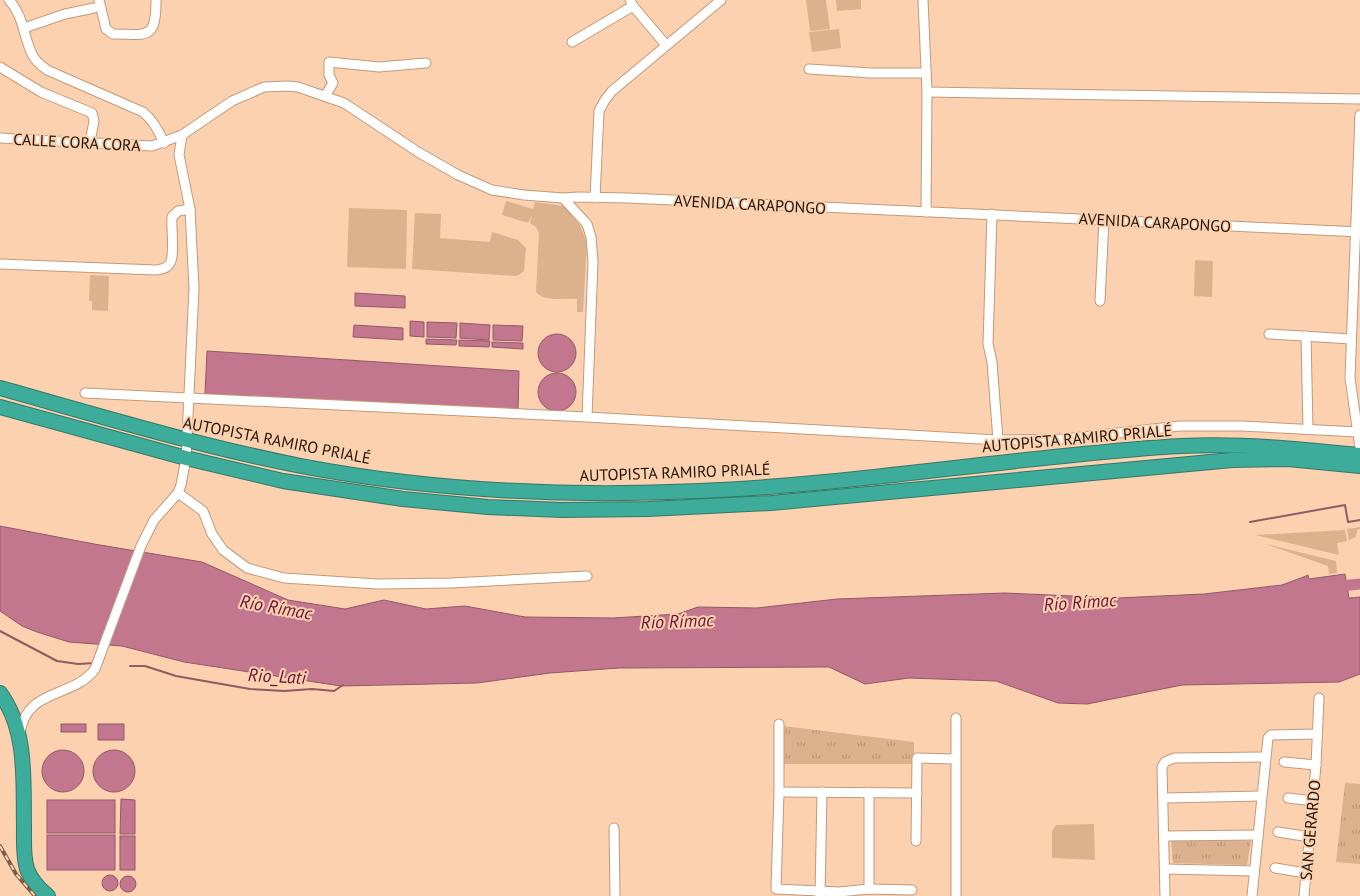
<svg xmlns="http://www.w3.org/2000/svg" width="1360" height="896" viewBox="0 0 1360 896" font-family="'PT Sans',sans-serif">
<defs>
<pattern id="park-tufts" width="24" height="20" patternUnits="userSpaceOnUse" patternTransform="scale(1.25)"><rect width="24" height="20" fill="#dcb18e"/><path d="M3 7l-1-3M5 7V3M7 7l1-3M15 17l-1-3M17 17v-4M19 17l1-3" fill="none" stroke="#bc9779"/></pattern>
</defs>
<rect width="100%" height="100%" fill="#fcd1af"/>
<g fill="#dcb18e">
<polygon points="806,0 826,0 830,29 810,31"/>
<polygon points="836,0 861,0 861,9 837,11"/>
<polygon points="839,29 841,48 812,52 809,32"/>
<path d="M506,201L533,209L535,202L564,206L580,225L587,243L583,312H577V299C565,298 544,302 536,292L539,233L536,227L530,223L532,215L528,223L502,215Z"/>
<polygon points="349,208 407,210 406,269 347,267"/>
<polygon points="415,213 441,214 440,238 490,242 492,232 518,240 526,248 524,271 519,275 515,276 412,269"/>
<polygon points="1195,260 1213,261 1212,297 1194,296"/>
<polygon points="90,275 109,276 108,311 92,310 92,301 89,301"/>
<polygon points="1360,527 1360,529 1357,530 1356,537 1349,540 1347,529"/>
<polygon points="1345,530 1347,541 1337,543 1339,555 1255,535"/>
<polygon points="1266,544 1336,561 1337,573 1329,574 1328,566"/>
<polygon points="1094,824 1095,860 1052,858 1052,831 1056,825"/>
</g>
<g fill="url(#park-tufts)">
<polygon points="783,726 914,742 914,764 783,764"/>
<polygon points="1345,783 1360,784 1360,864 1336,862"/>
<polygon points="1171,839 1251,841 1247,865 1173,863"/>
</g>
<g fill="#c2778e" stroke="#925966">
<polygon points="355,293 405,296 405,308 355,306"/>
<polygon points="410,321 424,322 424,337 410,336"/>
<polygon points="427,322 457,323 456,338 427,337"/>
<polygon points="460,323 490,325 489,340 460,338"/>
<polygon points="354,325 403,328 403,340 353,337"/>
<polygon points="493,325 523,326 522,341 493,340"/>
<circle cx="557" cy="353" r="19"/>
<polygon points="426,339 457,340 456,345 426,344"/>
<polygon points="459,340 490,341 489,347 459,346"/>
<polygon points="492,342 523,343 523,349 492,347"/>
<polygon points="207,351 519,371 518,410 205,394"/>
<circle cx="557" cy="392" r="19"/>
<polygon points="0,526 94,544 202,562 288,600 345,609 384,600 426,609 465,606 525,617 613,618 678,614 698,607 757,608 837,599 1005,593 1117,598 1204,594 1282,585 1306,576 1308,575 1309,579 1345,574 1349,598 1360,597 1360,674 1339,682 1182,685 1087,704 1058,703 996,681 909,678 865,684 829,667 619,668 550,673 477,683 341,686 184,662 122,646 69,642 37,632 22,626 0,611"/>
<rect x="61" y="724" width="25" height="8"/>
<polygon points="124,724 124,740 98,740 98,724"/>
<circle cx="114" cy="771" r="21"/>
<circle cx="63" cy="771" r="21"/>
<polygon points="121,799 135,800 135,834 120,834"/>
<rect x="47" y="800" width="68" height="33"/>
<rect x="47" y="835" width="68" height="35"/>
<rect x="120" y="836" width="15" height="34"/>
<circle cx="110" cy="883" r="8"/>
<circle cx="128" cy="884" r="8"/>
</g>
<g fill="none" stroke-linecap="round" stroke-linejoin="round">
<g stroke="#925966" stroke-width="2">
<polyline points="1250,522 1345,505 1348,522 1360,520"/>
<polyline points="0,631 57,661 78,664 95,663"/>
<polyline points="130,666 145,666 176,676 250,689 284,691 312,689 334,691 343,685"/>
</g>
<polyline stroke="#c2778e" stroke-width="11" points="1332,587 1360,584"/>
<g stroke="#c29a79" stroke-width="11">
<g id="minor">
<path d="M9,0C24,16 23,37 33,56C36,62 42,66 47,70L143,112C153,120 159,131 164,143"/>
<path d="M99,0L106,29L113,34C147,34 156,41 156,0"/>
<polyline points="630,0 633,6 666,45"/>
<polyline points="923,0 927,92 926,212"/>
<polyline points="24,28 65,14 94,8"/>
<polyline points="572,42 633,6"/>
<polyline points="0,67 41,92 92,113 94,121 90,142"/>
<polyline points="809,69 871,73 926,73"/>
<polyline points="927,92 1360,99"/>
<polyline points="325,96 333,83 329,75 329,62 379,67 426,63"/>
<polyline points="1360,115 1350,378 1360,448"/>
<polyline points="0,138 152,146 182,135 232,101 264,87 288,86 298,87 344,103 418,152 458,175 492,190 524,195 563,198 578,197 628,198 1360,232"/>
<polyline points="563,198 587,224 591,237 593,261 587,417"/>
<polyline points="595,198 599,111 605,100 612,91 721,0"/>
<polyline points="992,214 988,344 992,362 998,440"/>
<path d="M0,264L156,270C161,269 167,269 170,263C175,256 171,227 172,217L178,211L190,209"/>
<polyline points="1100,301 1104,220"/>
<polyline points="1269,334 1351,339"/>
<polyline points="1306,336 1308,429"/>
<polyline points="85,393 587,417 998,440 1064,439 1180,426 1241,426 1358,432"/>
<polyline points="178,493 203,511 212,534 223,550 247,568 284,578 377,584 451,583 587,576"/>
<polyline points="956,718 956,896"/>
<polyline points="779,724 779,792 776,889 839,892 869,889 912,890"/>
<path d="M20,734C26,687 73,699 95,669L141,546L154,520L178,493L181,485L186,458L194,288L190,209L179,155L182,135"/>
<polyline points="1284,762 1316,765"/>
<polyline points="779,792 917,793"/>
<polyline points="1164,798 1261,796"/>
<polyline points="1288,798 1313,801"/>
<polyline points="614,828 615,896"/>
<polyline points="1278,832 1310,837"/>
<polyline points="1165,836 1258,835"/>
<polyline points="916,841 917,758 955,759"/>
<polyline points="1275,868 1306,873"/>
<polyline points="1165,869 1254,871"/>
<polyline points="869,889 869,792"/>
<polyline points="820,896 822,792"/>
<polyline points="1165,896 1162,767 1165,762 1174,758 1265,757"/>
<polyline points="1252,896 1268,738 1271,735 1317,734"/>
<polyline points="1304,896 1316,765 1319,698"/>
</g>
</g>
<g stroke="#347767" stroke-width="16">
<g id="highway">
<path d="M0,388C100,416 199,446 301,466C432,491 567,497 700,491C821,486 943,468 1064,456C1103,452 1142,448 1181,446C1240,443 1301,449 1360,455"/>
<polyline points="0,407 186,458 283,481 403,499 488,507 562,510 648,509 771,503 1232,460 1288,459 1360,466"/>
<path d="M0,693C28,731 23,782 24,827C24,840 23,856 27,869C31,880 38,888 48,896"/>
</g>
</g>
<use href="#minor" stroke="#fff" stroke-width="9"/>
<use href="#highway" stroke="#3dac9a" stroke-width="14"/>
<g stroke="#795f4a" stroke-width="4">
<polyline id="rail" points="0,846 16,874 35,896"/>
</g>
<use href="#rail" stroke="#fcd1af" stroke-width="2" stroke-dasharray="5.5" stroke-linecap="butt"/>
</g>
<g text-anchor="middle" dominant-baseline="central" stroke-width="4" stroke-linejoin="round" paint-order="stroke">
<g font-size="16" fill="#231407" stroke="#fcd1af">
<text transform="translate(77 142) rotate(3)">CALLE CORA CORA</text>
<text transform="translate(750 204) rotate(3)">AVENIDA CARAPONGO</text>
<text transform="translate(1155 222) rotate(3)">AVENIDA CARAPONGO</text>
<text transform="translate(1077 438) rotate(-5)">AUTOPISTA RAMIRO PRIALÉ</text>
<text transform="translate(277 440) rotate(11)">AUTOPISTA RAMIRO PRIALÉ</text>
<text transform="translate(675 472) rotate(-2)">AUTOPISTA RAMIRO PRIALÉ</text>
<text transform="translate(1310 830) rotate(-85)">SAN GERARDO</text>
</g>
<g font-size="18" font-style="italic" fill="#6b1037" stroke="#fcd1af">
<text transform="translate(1080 602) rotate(-4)">Río Rímac</text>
<text transform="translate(276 607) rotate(10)">Río Rímac</text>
<text transform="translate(677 621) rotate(-2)">Río Rímac</text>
<text transform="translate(277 676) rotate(3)">Rio_Lati</text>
</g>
</g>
</svg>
